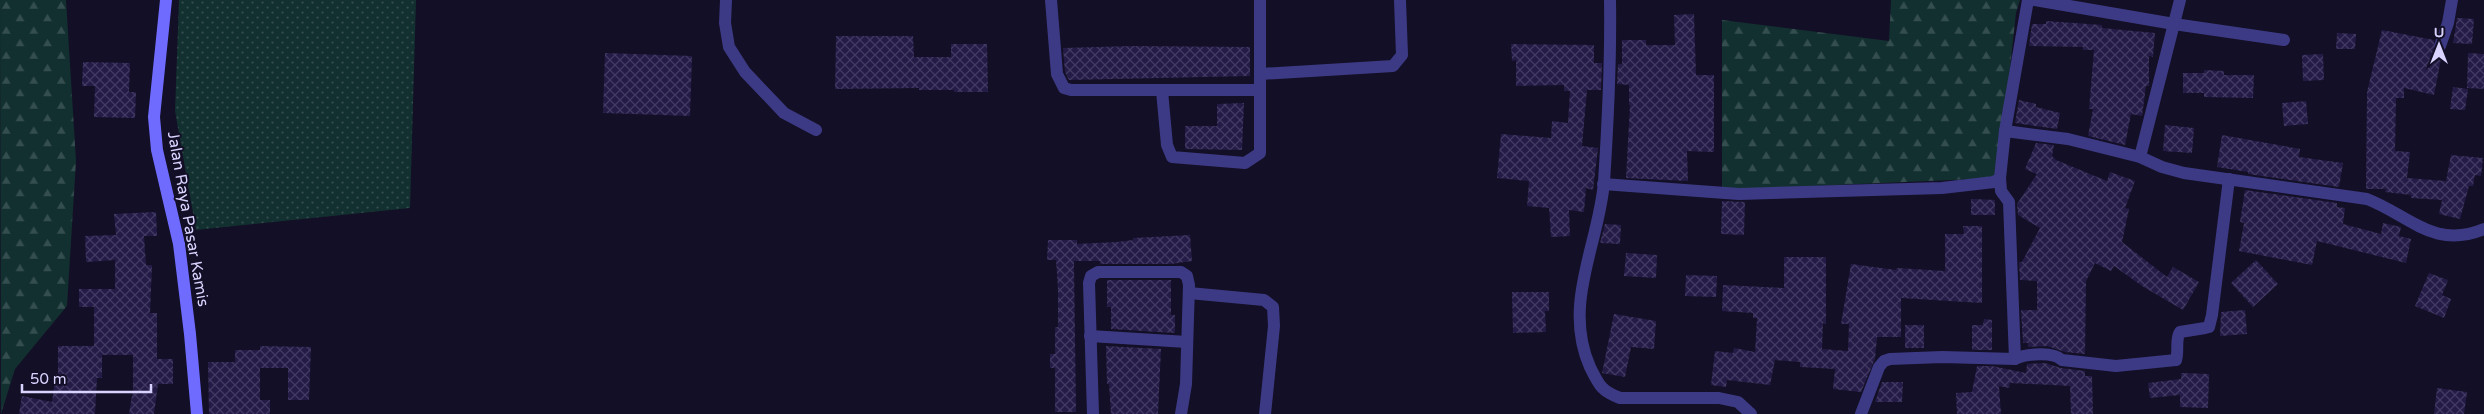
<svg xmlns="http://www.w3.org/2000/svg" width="2484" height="414" viewBox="0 0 2484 414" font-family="'Varela Round',sans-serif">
<defs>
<pattern id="green-dots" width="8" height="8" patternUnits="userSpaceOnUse" patternTransform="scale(1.25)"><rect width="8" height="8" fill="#12302f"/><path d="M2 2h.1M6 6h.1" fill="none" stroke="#344d4e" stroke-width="1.8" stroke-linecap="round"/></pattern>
<pattern id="forest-firs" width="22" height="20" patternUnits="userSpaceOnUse" patternTransform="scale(1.25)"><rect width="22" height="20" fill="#12302f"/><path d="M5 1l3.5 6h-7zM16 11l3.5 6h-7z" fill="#344d4e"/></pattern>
<pattern id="building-cross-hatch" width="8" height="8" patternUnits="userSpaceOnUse" patternTransform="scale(1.25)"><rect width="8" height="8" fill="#241b47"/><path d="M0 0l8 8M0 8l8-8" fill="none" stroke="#433b63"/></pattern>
</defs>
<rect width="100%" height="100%" fill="#130f26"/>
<polygon fill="url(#green-dots)" points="179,0 416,0 410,208 196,230 175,111"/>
<g fill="url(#forest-firs)">
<polygon points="0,0 66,0 76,161 67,306 15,369 1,414"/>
<polygon points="1891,0 2020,0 2016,13 1998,178 1722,190 1722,20 1889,41"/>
</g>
<g fill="url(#building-cross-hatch)">
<polygon points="1694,14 1696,75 1714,75 1714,152 1687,151 1688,181 1626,178 1630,105 1629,105 1629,85 1617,84 1618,64 1622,64 1622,40 1646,40 1646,45 1675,45 1674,15"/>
<polygon points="2457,18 2474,19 2472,44 2453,43"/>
<polygon points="2046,21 2102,25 2102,28 2155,33 2153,57 2149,56 2149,86 2146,86 2142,116 2131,114 2125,145 2088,136 2093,109 2089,109 2094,50 2083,50 2083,47 2029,46 2032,24 2046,24"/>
<polygon points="2382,30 2434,40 2434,51 2442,54 2434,95 2404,88 2404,98 2396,98 2395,151 2410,152 2407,178 2446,181 2451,155 2483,158 2481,176 2475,175 2473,186 2469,186 2460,219 2439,214 2442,200 2411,198 2411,195 2385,192 2386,189 2366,189 2367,92"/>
<polygon points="2337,33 2356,34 2355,49 2336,49"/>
<polygon points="836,36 913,36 914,57 951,57 951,44 987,44 988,92 954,92 954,90 919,90 919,88 835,89"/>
<polygon points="1511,44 1594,45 1594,63 1602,63 1601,90 1587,90 1582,146 1598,148 1593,190 1586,188 1584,212 1569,210 1570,236 1551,237 1549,208 1527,206 1529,181 1497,178 1501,134 1551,138 1552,121 1568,123 1570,91 1564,91 1564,85 1516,86 1516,60 1512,61"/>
<polygon points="1131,46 1250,47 1250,76 1069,80 1065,72 1063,48"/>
<polygon points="605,53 692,56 690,116 603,113"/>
<polygon points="2468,53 2484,54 2484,89 2467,88"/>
<polygon points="2323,54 2324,80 2303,81 2302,55"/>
<polygon points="83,62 130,63 129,92 136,92 135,118 94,117 95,86 82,86"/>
<polygon points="2204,70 2224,71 2224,75 2254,75 2253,98 2204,97 2204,93 2183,93 2183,73 2204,73"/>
<polygon points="2453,87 2468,89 2465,110 2450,109"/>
<polygon points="2019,100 2036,104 2036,107 2060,113 2057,129 2015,123"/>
<polygon points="2306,101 2308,124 2284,126 2282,103"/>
<polygon points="1244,103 1242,150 1185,149 1185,126 1217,126 1217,104"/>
<polygon points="2165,125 2194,128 2192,153 2163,151"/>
<polygon points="2222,135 2300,149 2299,157 2343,163 2339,187 2248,174 2248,172 2217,167"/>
<polygon points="2036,143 2054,145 2052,156 2056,160 2107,181 2110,172 2135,181 2125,208 2129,209 2122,242 2167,277 2173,267 2199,282 2183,310 2142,286 2114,266 2111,271 2095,263 2086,281 2085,354 2065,352 2047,346 2028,347 2028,343 2023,343 2021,310 2037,310 2037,281 2020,280 2019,262 2022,262 2040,228 2018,215 2017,204 2037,174 2025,169"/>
<polygon points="2245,190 2337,203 2337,207 2345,208 2343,224 2381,234 2383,223 2401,227 2399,236 2411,239 2406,263 2317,241 2312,265 2239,251 2244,223 2240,222"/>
<polygon points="1971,199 1995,200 1995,215 1971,215"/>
<polygon points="1722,201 1745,202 1744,235 1721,234"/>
<polygon points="156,212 157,236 144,236 146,265 152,265 150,313 157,313 157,359 173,359 173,384 158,384 154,414 129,414 133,389 133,355 102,355 102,378 97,378 95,414 19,414 22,396 52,402 56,374 58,374 58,346 94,346 94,307 79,307 79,289 115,289 115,260 86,262 85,236 116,235 114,214"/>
<polygon points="1605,224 1621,225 1620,244 1600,243"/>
<polygon points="1963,226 1982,226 1982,303 1901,298 1901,337 1877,337 1875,359 1861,392 1833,389 1835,369 1800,367 1800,362 1775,360 1770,385 1727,380 1726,387 1711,385 1715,351 1733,353 1734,348 1755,352 1757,318 1753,318 1753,313 1722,311 1723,285 1784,288 1784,257 1826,257 1826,324 1823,323 1822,349 1848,351 1849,324 1841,324 1851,264 1896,270 1897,268 1945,271 1945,234 1964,234"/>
<polygon points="1190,235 1192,261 1171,264 1100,264 1100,261 1074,261 1076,412 1055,412 1055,368 1050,368 1050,354 1055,354 1055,327 1058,327 1058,289 1056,260 1047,260 1048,240 1077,240 1077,244 1117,242 1133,240 1133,238"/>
<polygon points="1626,253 1657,255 1656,278 1624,276"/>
<polygon points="2256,260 2278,284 2253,307 2231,283"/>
<polygon points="2429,273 2448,280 2442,295 2451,299 2444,318 2415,306"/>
<polygon points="1686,275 1717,276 1716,297 1685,296"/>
<polygon points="1107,280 1171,280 1171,315 1175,315 1175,333 1111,329 1111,307 1107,307"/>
<polygon points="1512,292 1549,292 1549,311 1545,311 1546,332 1513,333"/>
<polygon points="2245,310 2247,334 2220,336 2221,312"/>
<polygon points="1614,314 1656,321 1654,349 1631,347 1625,377 1602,373"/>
<polygon points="1984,319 1992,320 1992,350 1972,350 1972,325 1983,325"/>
<rect x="1905" y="325" width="19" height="23"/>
<polygon points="260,346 311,347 309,400 288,400 288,368 260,368 260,400 270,400 270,414 209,414 208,362 235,362 235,350 260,350"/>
<polygon points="1106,346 1161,349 1158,414 1111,414 1109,384 1107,384"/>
<polygon points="2045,363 2061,368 2085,371 2085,376 2092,376 2093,414 2071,414 2070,386 2010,383 2009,388 1999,386 2001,414 1957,414 1956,393 1972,392 1977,366 1992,366 2026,373 2027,364"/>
<polygon points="2181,373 2209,374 2208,408 2180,407 2180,395 2150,398 2148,383 2181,379"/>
<polygon points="1882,382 1903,382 1902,402 1875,402"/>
<polygon points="2437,388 2467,392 2464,414 2434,414"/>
</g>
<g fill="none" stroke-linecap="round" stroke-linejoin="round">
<g stroke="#3d3a85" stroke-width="12">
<polyline points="726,0 725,23 729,47 745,72 784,113 816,130"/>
<polyline points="1051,0 1057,74 1064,88 1071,90 1260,90"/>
<polyline points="2035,0 2174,24 2284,40"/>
<polyline points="2440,46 2448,23 2452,0"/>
<polyline points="1260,74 1393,66 1402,55 1400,0"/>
<polyline points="1162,91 1167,145 1172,157 1245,163 1260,153 1260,0"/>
<path d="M2005,131L2068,139L2140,157L2162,167L2184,173L2367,199C2409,215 2434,250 2484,229"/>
<polyline points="2140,157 2180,0"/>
<polyline points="2000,178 2001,191 2009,202 2015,359"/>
<polyline points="1603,184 1739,194 1942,188 1994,182 2000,178 2005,131 2028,0"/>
<polyline points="1189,293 1264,300 1273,307 1274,326 1265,414"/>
<polyline points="1090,336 1187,342"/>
<polyline points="1093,414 1089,283 1091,276 1098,272 1181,272 1187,276 1189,285 1186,384 1181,414"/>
<path d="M1861,414L1879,367L1884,361L1890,359L1942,357L2015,359C2025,354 2053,351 2062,360L2116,366L2176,360C2179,351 2175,339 2180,332L2205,328L2209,327L2212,315L2229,179"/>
</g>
<path stroke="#3d3a85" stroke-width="12" d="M1610,0C1611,61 1608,121 1604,182C1599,244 1562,304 1590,367C1599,385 1601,391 1620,398H1719L1738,402L1751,414"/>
<polyline stroke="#6f6bff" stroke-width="12" points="166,0 154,117 157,150 179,244 190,334 197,414"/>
</g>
<g text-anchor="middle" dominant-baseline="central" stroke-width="4" stroke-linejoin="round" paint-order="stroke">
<g font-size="16" fill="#d9d4ff" stroke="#130f26">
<text transform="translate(188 219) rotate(80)">Jalan Raya Pasar Kamis</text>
</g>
</g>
<g transform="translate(2439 45)" stroke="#130f26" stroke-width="4" paint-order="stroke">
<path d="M0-4L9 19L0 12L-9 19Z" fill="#d9d4ff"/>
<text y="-8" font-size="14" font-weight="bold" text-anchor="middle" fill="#d9d4ff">U</text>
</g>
<path d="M22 384v8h129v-8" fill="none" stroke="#d9d4ff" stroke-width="2.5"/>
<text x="30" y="384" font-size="15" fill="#d9d4ff" stroke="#130f26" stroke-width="4" paint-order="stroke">50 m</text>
</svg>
